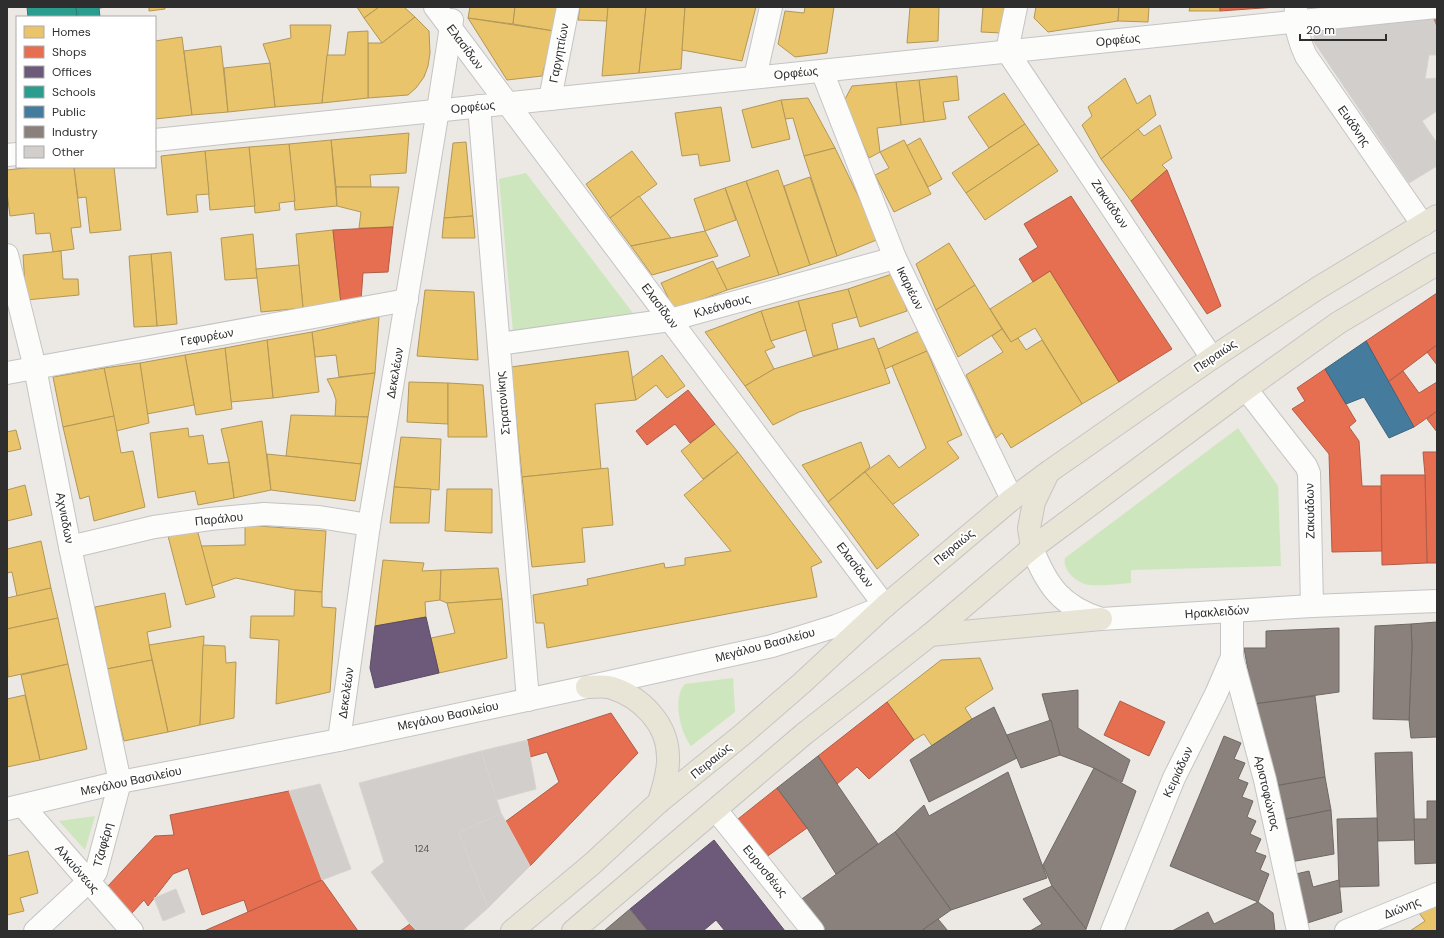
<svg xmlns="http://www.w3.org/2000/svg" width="1444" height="938" viewBox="0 0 1444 938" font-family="'DM Sans',sans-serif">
<rect width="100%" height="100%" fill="#ece8e4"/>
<g fill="#cee6be">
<polygon points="526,173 649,334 515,354 499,179"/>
<path d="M1238,428L1278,486L1281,566L1131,570V583C1118,584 1103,586 1090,585C1078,584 1062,571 1065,558Z"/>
<path d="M733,678L735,712L691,746C680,732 672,698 685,684Z"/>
<polygon points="95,816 85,850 59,821"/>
</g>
<g fill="#e9c46a" stroke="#b19758">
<polygon points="149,7 165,7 165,9 149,11"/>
<polygon points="357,7 379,7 364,18"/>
<polygon points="379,7 404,7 415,17 382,43 364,18"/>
<polygon points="470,7 515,7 513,24 468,18"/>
<polygon points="515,7 557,7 554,31 513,24"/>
<polygon points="580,7 608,7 607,21 578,20"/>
<polygon points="608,7 646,7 639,73 602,76"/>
<polygon points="646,7 685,7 681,69 639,73"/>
<polygon points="685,7 756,7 742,61 682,50"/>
<polygon points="805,7 834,7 827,53 795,57 778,44 785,11 804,13"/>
<polygon points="910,7 939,7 938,41 907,43"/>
<polygon points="983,7 1004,7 1002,33 981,32"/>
<polygon points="1036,7 1119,7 1118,21 1048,32 1034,18"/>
<polygon points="1119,7 1149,7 1148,22 1118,21"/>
<polygon points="1190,7 1220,7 1220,11 1189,11"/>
<polygon points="415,17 429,31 430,53 428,66 424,77 416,88 408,95 368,98 368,43 382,43"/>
<polygon points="468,18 554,31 542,76 507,80"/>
<polygon points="290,25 331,25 322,103 275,107 270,63 263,44 291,38"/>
<polygon points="368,31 368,98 322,103 327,55 345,55 348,32"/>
<polygon points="182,37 192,115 155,119 155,41"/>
<polygon points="221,46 228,112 192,115 184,51"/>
<polygon points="270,63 275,107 228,112 224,68"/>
<polygon points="957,76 959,100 943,102 946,119 924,122 919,80"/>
<polygon points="1125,78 1137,104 1150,95 1156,115 1101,159 1082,125 1092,116 1088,107"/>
<polygon points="919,80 924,122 901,125 896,82"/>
<polygon points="896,82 901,125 877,128 880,152 869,158 844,101 852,86"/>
<polygon points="1004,93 1025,124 989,148 968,117"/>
<polygon points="808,98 835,148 804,156 793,118 785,119 781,100"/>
<polygon points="781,100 790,139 752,148 742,110"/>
<polygon points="721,107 730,161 700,166 698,154 682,156 675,113"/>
<polygon points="1025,124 1039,144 966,193 952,173"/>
<polygon points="1160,125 1172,158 1162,165 1167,170 1131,201 1101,159 1138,129 1144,136"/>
<polygon points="409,133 406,173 370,175 371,187 336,187 331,140"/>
<polygon points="920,138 942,179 928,187 906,146"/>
<polygon points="331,140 337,206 295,210 289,144"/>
<polygon points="904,140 931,194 894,212 875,175 889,168 880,152"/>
<polygon points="466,142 473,216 444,218 453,143"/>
<polygon points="289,144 295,201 279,203 280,210 255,213 249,147"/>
<polygon points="1039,144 1058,171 985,220 966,193"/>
<polygon points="249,147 255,206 210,210 205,151"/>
<polygon points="835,148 879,239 837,256 804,156"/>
<polygon points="205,151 209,194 196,195 198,212 167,215 161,156"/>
<polygon points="632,151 657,184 610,218 586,184"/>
<polygon points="34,167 74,167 81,227 71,228 74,249 53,252 50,233 36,234 34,213 10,216 7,193 7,170"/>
<polygon points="74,167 114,167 121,230 90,233 86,197 78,198"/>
<polygon points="778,170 810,265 779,275 746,181"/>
<polygon points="810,177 837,256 810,265 784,186"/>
<polygon points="746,181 779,275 727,290 716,269 750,256 725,188"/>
<polygon points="336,187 399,187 393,227 359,228 361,212 337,206"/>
<polygon points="725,188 736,220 705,231 694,199"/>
<polygon points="639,196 671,238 631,246 610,218"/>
<polygon points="473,216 475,238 442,238 444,218"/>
<polygon points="333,230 341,304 303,308 296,234"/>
<polygon points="705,231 718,256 652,275 631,246"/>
<polygon points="253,234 257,278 225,280 221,238"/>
<polygon points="949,243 975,285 936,310 916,264"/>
<polygon points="61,251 63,279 78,279 79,295 26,300 23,255"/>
<polygon points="171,252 177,324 157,326 151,254"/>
<polygon points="151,254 157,326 134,327 129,256"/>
<polygon points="713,261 727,290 674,310 661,283"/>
<polygon points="299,265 303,308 261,312 256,269"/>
<polygon points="1050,271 1119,382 1082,404 1035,328 1011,342 990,309"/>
<polygon points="895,273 907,311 860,327 848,289"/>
<polygon points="975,285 1002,329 958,357 936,310"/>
<polygon points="848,289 857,317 832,324 838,349 813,356 798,301"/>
<polygon points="425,290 474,292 478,360 417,356"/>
<polygon points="798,301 806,330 771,341 761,311"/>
<polygon points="761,311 771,341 775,347 765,351 774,369 745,386 705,332"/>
<polygon points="379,317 375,373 339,377 336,355 315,357 312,332"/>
<polygon points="1002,329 1011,342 1018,338 1026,350 1042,340 1082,404 1011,448 1002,433 996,438 966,375 1003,352 992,336"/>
<polygon points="919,331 927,351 885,369 878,349"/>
<polygon points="312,332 319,392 273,398 267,340"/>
<polygon points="874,338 890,383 799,412 773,425 745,386 774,369"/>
<polygon points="267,340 273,398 231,402 225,348"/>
<polygon points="225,348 232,409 196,415 185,355"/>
<polygon points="628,351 636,400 595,404 601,469 522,477 511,367"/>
<polygon points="927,351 962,435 947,442 959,458 892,505 865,472 889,455 899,468 926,448 892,366"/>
<polygon points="185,355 194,405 147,414 140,363"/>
<polygon points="662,355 685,386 667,398 656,385 636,400 632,378"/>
<polygon points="140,363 149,423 116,431 104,368"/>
<polygon points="104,368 114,416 63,427 53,377"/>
<polygon points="375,373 368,417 335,417 336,400 333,391 327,379"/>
<polygon points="409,382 448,383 448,424 407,422"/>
<polygon points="448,383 483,385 487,437 448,437"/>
<polygon points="291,415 368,417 361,464 286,456"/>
<polygon points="114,416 121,453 133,451 145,507 94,521 89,496 80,499 63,427"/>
<polygon points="262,421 271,490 234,498 229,462 221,429"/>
<polygon points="715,424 738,452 703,479 681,451"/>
<polygon points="188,428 189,437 203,435 208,464 229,462 234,498 198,505 195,491 158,498 150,433"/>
<polygon points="16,430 21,449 7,452 7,432"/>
<polygon points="401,437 441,439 439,490 394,487"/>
<polygon points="861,442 870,467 828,502 802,465"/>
<polygon points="738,452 822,562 811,567 817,597 547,648 544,623 536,623 533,595 588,585 587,579 664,563 665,568 685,565 685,558 731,551 684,495"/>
<polygon points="267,454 361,464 355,501 271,490"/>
<polygon points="608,468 613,525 582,528 585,562 532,567 522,477"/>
<polygon points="865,472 919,535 877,569 828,502"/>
<polygon points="25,485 32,515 7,521 7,490"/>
<polygon points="394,487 431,489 429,523 390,523"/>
<polygon points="447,489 492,489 492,533 445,531"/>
<polygon points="245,525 326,531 322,592 295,590 236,578 212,586 201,546 245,545"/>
<polygon points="197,529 215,597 186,605 168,536"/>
<polygon points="41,541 51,588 17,596 12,572 7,573 7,549"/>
<polygon points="383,560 424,563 422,571 441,570 440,600 425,602 426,617 375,626"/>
<polygon points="498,568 502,599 447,603 440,600 441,570"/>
<polygon points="51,588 58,618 7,629 7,598"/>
<polygon points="295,590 322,592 322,607 336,608 330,692 276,704 279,640 250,638 251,616 294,616"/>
<polygon points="165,593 171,627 147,632 152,660 107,669 95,607"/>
<polygon points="502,599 507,658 439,673 431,638 455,633 447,603"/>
<polygon points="58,618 68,664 8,677 7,629"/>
<polygon points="204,636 200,725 168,732 149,645"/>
<polygon points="203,645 225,646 226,663 236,662 234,718 200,725"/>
<polygon points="980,658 993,689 965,708 972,719 932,746 924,734 914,740 887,702 941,660"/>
<polygon points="152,660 168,732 124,741 107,669"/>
<polygon points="68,664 87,749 40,760 21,675"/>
<polygon points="25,695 40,760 7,767 7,699"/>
<polygon points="28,851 38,893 20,898 24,911 7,915 7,856"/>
<polygon points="1437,904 1437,931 1410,931 1425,921 1419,913"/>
</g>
<g fill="#e76f51" stroke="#b05c46">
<polygon points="1220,7 1277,7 1220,11"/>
<polygon points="1437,18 1437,29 1433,19"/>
<polygon points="1167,170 1221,306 1207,314 1131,201"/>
<polygon points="1071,196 1172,349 1119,382 1050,271 1033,282 1019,259 1038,247 1024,224"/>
<polygon points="393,227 388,272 363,273 361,300 341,304 333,230"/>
<polygon points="1437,293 1437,345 1388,382 1366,341"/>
<polygon points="1437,345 1437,365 1427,352"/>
<polygon points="1325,369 1356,421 1349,427 1359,441 1362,486 1381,486 1382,551 1332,552 1329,454 1292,409 1305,401 1297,388"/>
<polygon points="1403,371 1419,393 1437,382 1437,411 1414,427 1388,382"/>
<polygon points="688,390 715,424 690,443 675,424 647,445 636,431"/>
<polygon points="1437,411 1437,432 1427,419"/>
<polygon points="1423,452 1437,452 1437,563 1427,563 1425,475"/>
<polygon points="1381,475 1425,475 1427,563 1382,565"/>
<polygon points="1120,701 1165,722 1149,756 1104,735"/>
<polygon points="887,702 914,740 869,779 857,767 837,784 818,756"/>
<polygon points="611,713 638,753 530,866 505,822 559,782 547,752 530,757 527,740"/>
<polygon points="777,788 807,828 762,860 733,823"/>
<polygon points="289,791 322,880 248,912 244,900 202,915 188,868 173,874 148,906 144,900 131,914 107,887 155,836 174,835 170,815"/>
<polygon points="322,880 358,931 204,931 248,912"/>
<polygon points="410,924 417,931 400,931"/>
</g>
<g fill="#6d597a" stroke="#5a4c63">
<polygon points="426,617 439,673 375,688 370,668 375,626"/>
<polygon points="714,840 785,931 725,931 716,920 703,931 648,931 630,909"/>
</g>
<g fill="#2a9d8f" stroke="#2b7c72">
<polygon points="27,7 76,7 77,17 28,17"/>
<polygon points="76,7 107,7 99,8 100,17 77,17"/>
</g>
<polygon fill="#457b9d" stroke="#3e647c" points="1366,341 1414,427 1389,438 1364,397 1346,404 1325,369"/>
<g fill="#8a817c" stroke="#6e6865">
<polygon points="1437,622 1437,737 1411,738 1409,720 1412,647 1411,624"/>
<polygon points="1411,624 1412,647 1409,720 1373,719 1375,626"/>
<polygon points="1339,628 1339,692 1254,704 1244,648 1266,648 1266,631"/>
<polygon points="1078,690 1078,728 1130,760 1122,782 1094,768 1060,755 1042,694"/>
<polygon points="1315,696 1325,777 1269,787 1254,704"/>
<polygon points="994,707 1017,758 929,802 910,760 972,719"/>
<polygon points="1051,720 1060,755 1021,768 1007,735"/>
<polygon points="1224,736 1241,743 1234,759 1245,763 1238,779 1248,783 1242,797 1253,801 1247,817 1256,821 1250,834 1261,839 1255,852 1266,856 1260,870 1269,874 1258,902 1170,866"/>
<polygon points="1412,752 1415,840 1378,841 1375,753"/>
<polygon points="818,756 878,844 836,874 807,828 777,788"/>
<polygon points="1094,768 1136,791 1086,929 1052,886 1043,865"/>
<polygon points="1008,772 1047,878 951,910 895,832 924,805 929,816"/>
<polygon points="1325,777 1331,810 1276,821 1269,787"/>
<polygon points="1427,801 1437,801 1437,863 1415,864 1414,819 1427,819"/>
<polygon points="1331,810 1334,854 1285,863 1276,821"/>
<polygon points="1377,818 1379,886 1339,887 1337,819"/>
<polygon points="895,832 951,910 921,931 821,931 799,901"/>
<polygon points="1309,871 1313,887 1339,880 1342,912 1298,926 1287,876"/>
<polygon points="1052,886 1086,929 1085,931 1030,931 1042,924 1023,899"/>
<polygon points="1258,902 1273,913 1275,931 1172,931 1208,912 1214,924"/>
<polygon points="630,909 648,931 604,931"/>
<polygon points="938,919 948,931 921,931"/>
</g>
<g fill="#d1cecb" stroke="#d7d4d0">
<polygon points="1433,19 1437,29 1437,55 1429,55 1425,79 1437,78 1437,111 1422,121 1437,143 1437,166 1409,183 1314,42 1314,29"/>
<polygon points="527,740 536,789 496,800 481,751"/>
<polygon points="481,751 501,813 459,833 488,908 462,931 417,931 410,924 371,872 384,862 359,783"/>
<polygon points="320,784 351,869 322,880 289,791"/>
<polygon points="501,813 530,866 488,908 459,833"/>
<polygon points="176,889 185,912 163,921 154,898"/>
</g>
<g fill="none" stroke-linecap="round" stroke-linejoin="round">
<g stroke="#c5c4c5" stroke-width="24">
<polyline id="pedestrian" points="499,344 670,320 895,258"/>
</g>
<g stroke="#c5c4c5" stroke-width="24">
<g id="minor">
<polyline points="1016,7 1007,51 1212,358"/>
<path d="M1296,8C1294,24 1299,41 1306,56L1423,225"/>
<polyline points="822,71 895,258 1012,499"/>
<polyline points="755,77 771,7"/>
<polyline points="550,99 568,7"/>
<polyline points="479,106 528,700"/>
<polyline points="155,140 1436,7"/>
<polyline points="7,155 17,154"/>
<polyline points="7,255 35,368 70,547 120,782 96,872 88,882 35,931"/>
<polyline points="7,373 407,300"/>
<polyline points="1246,389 1306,466 1309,473 1312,606"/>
<polyline points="70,547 154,527 210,519 264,514 319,517 369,525"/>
<polyline points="1232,657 1265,780 1298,931"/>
<polyline points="339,740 369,525 438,110 452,20"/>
<polyline points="23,806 132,931"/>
<polyline points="7,809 120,782 339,740 587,687 772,646 836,626 885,606 435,7"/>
<polyline points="716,810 813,931"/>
<polyline points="1346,931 1437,894"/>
</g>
</g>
<g stroke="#c5c4c5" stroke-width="24">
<g id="tertiary">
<path d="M1032,548C1047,586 1061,606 1101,619L1312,606L1437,601"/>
<polyline points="1112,931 1174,778 1216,694 1232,657 1232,611"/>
</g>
</g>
<g stroke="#c6c5c4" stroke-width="24">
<g id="primary">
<polyline points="1032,548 1029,528 1034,502 1047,475"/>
<polyline points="930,635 1101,619"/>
<path d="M587,687C594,687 604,685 612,688C641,697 668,724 668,757C669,772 663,787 659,802"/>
<polyline points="512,931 592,864 659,802 742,735 802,683 885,606 1012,499 1050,471 1212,358 1318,288 1437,216"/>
<polyline points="573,931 804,734 930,635 1032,548 1246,389 1338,323 1437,264"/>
</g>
</g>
<use href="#pedestrian" stroke="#fcfcfb" stroke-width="22"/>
<use href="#minor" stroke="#fcfcfb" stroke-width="22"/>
<use href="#tertiary" stroke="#fcfcfb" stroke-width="22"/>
<use href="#primary" stroke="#e8e4d6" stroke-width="22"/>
</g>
<g text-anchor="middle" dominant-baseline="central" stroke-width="4" stroke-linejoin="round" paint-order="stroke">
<g font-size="10" fill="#585857">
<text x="422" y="848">124</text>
</g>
<g font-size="12" fill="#2e2e2e" stroke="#fff">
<text transform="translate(1118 40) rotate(-6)">Ορφέως</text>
<text transform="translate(465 47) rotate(53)">Ελασίδων</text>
<text transform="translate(559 53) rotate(-79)">Γαργηττίων</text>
<text transform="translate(796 73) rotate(-6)">Ορφέως</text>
<text transform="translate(473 107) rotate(-6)">Ορφέως</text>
<text transform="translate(1354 126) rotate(55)">Ευάδνης</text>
<text transform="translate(1110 204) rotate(56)">Ζακυάδων</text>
<text transform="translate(910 288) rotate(64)">Ικαριέων</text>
<text transform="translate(660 306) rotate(53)">Ελασίδων</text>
<text transform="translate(722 306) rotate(-16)">Κλεάνθους</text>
<text transform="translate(207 337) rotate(-10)">Γεφυρέων</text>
<text transform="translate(1215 356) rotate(-34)">Πειραιώς</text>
<text transform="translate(395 373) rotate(-80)">Δεκελέων</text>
<text transform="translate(503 403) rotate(-95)">Στρατονίκης</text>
<text transform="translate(1310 511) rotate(-91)">Ζακυάδων</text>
<text transform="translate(65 518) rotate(79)">Αχνιαδων</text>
<text transform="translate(219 519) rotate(-6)">Παράλου</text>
<text transform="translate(954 547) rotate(-40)">Πειραιώς</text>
<text transform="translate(855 565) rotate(53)">Ελασίδων</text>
<text transform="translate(1217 612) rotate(-4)">Ηρακλειδών</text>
<text transform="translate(765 645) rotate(-15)">Μεγάλου Βασιλείου</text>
<text transform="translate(346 693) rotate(-82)">Δεκελέων</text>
<text transform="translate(448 716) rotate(-12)">Μεγάλου Βασιλείου</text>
<text transform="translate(711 761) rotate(-39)">Πειραιώς</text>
<text transform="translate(1178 772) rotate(-65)">Κειριάδων</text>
<text transform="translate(131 781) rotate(-12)">Μεγάλου Βασιλείου</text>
<text transform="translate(1267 793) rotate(77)">Αριστοφώντος</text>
<text transform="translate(103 845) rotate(-75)">Τζαφέρη</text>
<text transform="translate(77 869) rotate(49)">Αλκυόνεως</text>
<text transform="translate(765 871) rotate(51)">Ευρυσθέως</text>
<text transform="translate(1402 908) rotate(-22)">Διώνης</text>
</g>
</g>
<rect width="1444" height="938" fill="none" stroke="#2e2e2e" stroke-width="16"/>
<rect x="16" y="16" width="140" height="152" fill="#ffffff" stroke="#ababab"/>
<rect x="24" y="26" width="20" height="12" fill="#e9c46a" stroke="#ababab"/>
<text x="52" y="36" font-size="12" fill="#2e2e2e">Homes</text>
<rect x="24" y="46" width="20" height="12" fill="#e76f51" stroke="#ababab"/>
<text x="52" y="56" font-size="12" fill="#2e2e2e">Shops</text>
<rect x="24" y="66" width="20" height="12" fill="#6d597a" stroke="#ababab"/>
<text x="52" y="76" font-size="12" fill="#2e2e2e">Offices</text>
<rect x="24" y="86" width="20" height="12" fill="#2a9d8f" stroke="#ababab"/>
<text x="52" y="96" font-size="12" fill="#2e2e2e">Schools</text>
<rect x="24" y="106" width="20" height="12" fill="#457b9d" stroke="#ababab"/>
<text x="52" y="116" font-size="12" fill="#2e2e2e">Public</text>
<rect x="24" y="126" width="20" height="12" fill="#8a817c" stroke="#ababab"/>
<text x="52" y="136" font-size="12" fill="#2e2e2e">Industry</text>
<rect x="24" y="146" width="20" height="12" fill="#d1cecb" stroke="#ababab"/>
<text x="52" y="156" font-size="12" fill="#2e2e2e">Other</text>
<path d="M1300 34v6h86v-6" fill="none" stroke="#2e2e2e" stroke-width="2"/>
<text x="1306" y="34" font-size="12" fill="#2e2e2e" stroke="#ffffff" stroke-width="3" paint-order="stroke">20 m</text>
</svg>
